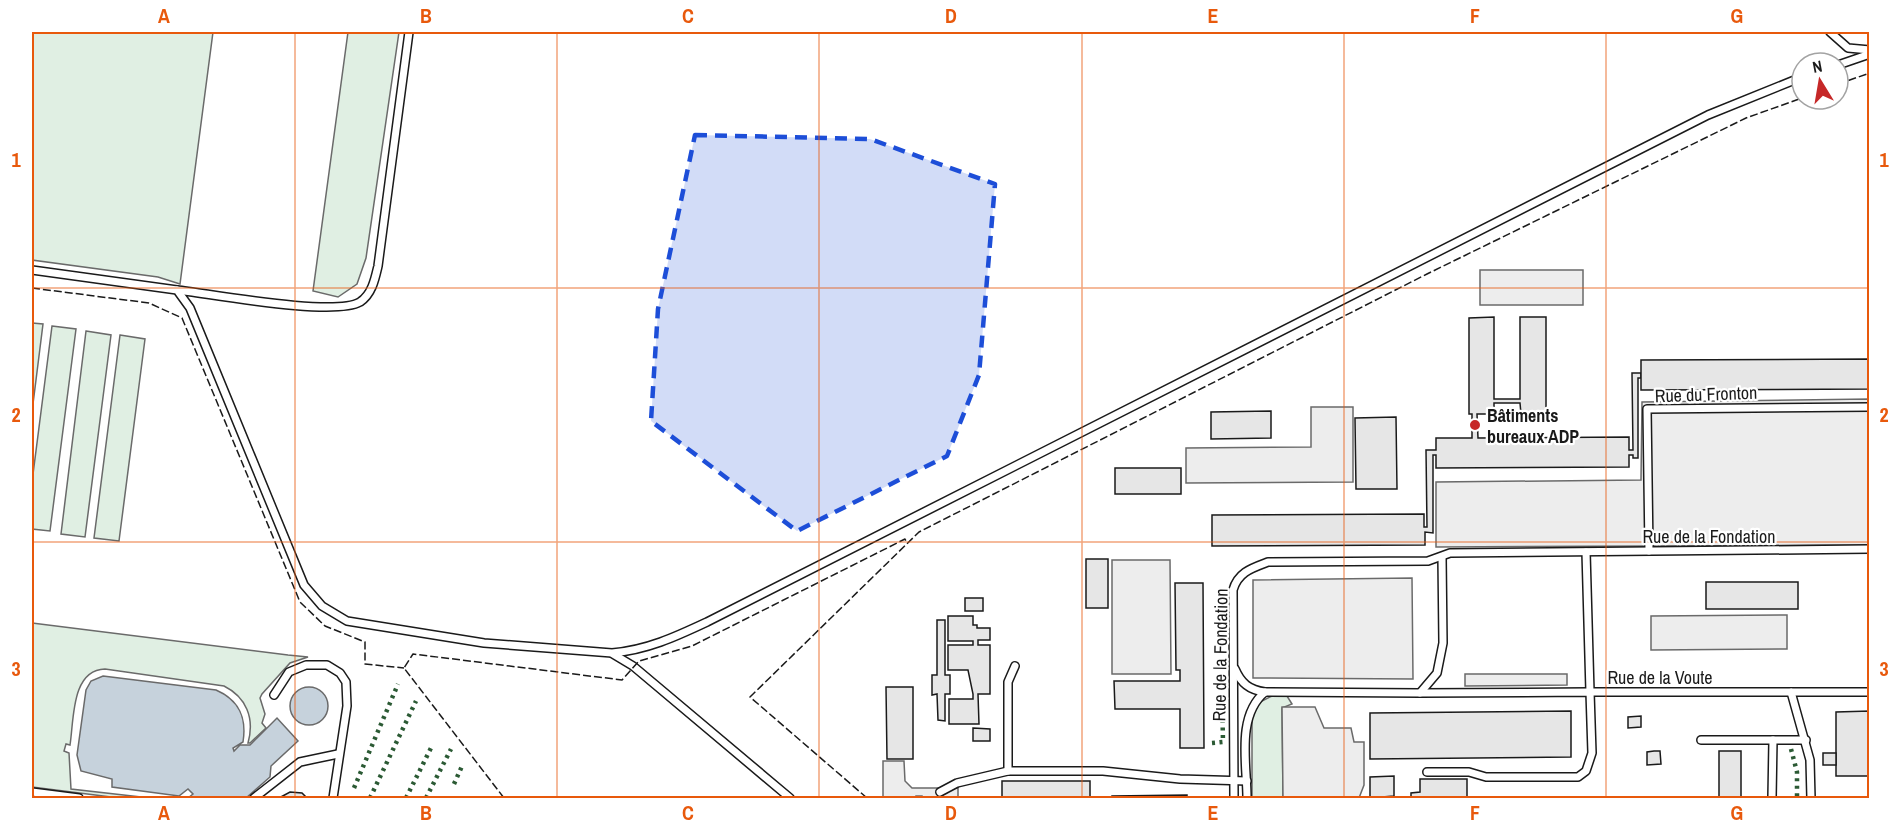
<svg xmlns="http://www.w3.org/2000/svg" width="1901" height="830" viewBox="0 0 1901 830" font-family="'Archivo Narrow',sans-serif">
<rect width="100%" height="100%" fill="#fff"/>
<g fill="#e0efe3" stroke="#6a6a6a" stroke-width="1.5">
<polygon points="32,32 213,32 180,284 158,277 32,260"/>
<polygon points="348,32 399,32 366,258 357,284 338,297 313,291"/>
<polygon points="32,323 43,324 32,412"/>
<polygon points="52,326 76,329 50,531 32,529 32,482"/>
<polygon points="86,331 111,335 85,537 61,534"/>
<polygon points="120,335 145,339 119,541 94,538"/>
<path d="M32,623L288,655L308,657L290,663L262,694L260,698L265,714L262,723L266,728L250,743H248C255,718 246,697 224,686L105,669C71,670 74,720 70,745L66,744L64,751L69,753L71,789L150,798H119L32,787Z"/>
<polygon points="1272,696 1287,696 1292,704 1282,708 1283,798 1252,798 1252,717 1260,702"/>
</g>
<g fill="#ededed" stroke="#6a6a6a" stroke-width="1.5">
<rect x="1480" y="270" width="103" height="35"/>
<polygon points="1869,399 1869,545 1436,547 1436,482 1641,480 1642,402"/>
<polygon points="1311,407 1353,407 1353,482 1186,483 1186,448 1311,447"/>
<polygon points="1112,560 1170,560 1171,674 1112,674"/>
<polygon points="1412,578 1413,679 1253,678 1253,580"/>
<polygon points="1787,615 1787,649 1651,650 1651,616"/>
<polygon points="1465,674 1567,674 1567,685 1465,686"/>
<polygon points="1282,707 1315,707 1324,728 1351,728 1354,742 1364,742 1364,785 1359,798 1283,798"/>
<polygon points="883,761 904,761 905,781 912,788 958,788 958,798 922,798 922,796 916,796 916,798 883,798"/>
</g>
<g fill="#c6d2dc" stroke="#6a6a6a" stroke-width="1.5">
<path d="M103,676L216,690C239,700 247,717 243,742L233,748L234,751L240,745H250L277,718L298,741L271,766L270,777L246,798H188L193,794L188,789L179,796L112,787V779L81,771L77,755L86,690L91,681Z"/>
<circle cx="309" cy="706" r="19"/>
</g>
<g fill="#e6e6e6" stroke="#1a1a1a" stroke-width="1.5">
<polygon points="1494,317 1494,399 1520,399 1520,317 1546,317 1546,414 1521,414 1520,403 1494,403 1494,414 1477,414 1478,438 1629,437 1629,450 1633,450 1632,373 1641,373 1641,378 1638,378 1638,458 1633,458 1633,455 1629,455 1629,467 1436,468 1436,455 1433,455 1433,533 1425,532 1425,545 1212,546 1212,515 1424,514 1424,527 1427,527 1426,450 1436,450 1436,438 1472,438 1472,414 1469,414 1469,318"/>
<polygon points="1870,359 1870,389 1641,390 1641,360"/>
<polygon points="1271,411 1271,438 1211,439 1211,412"/>
<polygon points="1396,417 1397,489 1356,489 1355,418"/>
<rect x="1115" y="468" width="66" height="26"/>
<rect x="1086" y="559" width="22" height="49"/>
<rect x="1706" y="582" width="92" height="27"/>
<polygon points="1175,583 1203,583 1204,748 1180,748 1180,709 1115,709 1114,681 1180,681 1180,670 1176,670"/>
<rect x="965" y="598" width="18" height="13"/>
<polygon points="948,616 973,616 973,625 977,625 977,628 990,628 990,640 978,640 978,645 990,645 990,694 978,694 979,724 949,724 949,699 973,699 973,694 968,670 948,670 948,645 973,645 973,641 948,641"/>
<polygon points="937,620 945,620 945,675 950,675 950,694 945,694 945,721 938,720 937,694 932,695 932,675 937,675"/>
<polygon points="886,687 913,687 913,759 887,759"/>
<polygon points="1571,711 1571,757 1370,759 1370,713"/>
<polygon points="1870,711 1870,776 1836,776 1836,712"/>
<polygon points="1641,716 1641,727 1628,728 1628,717"/>
<polygon points="973,728 990,729 990,741 973,741"/>
<polygon points="1654,751 1660,751 1661,764 1647,765 1647,752"/>
<rect x="1719" y="751" width="22" height="47"/>
<rect x="1823" y="753" width="13" height="12"/>
<polygon points="1394,776 1394,796 1370,798 1370,777"/>
<polygon points="1420,779 1467,779 1467,798 1411,798 1411,793 1420,792"/>
<rect x="1002" y="781" width="88" height="17"/>
<polygon points="290,792 302,793 307,798 279,798"/>
<polygon points="1187,795 1187,798 1112,798 1112,796"/>
</g>
<g fill="none" stroke-linecap="round" stroke-linejoin="round">
<g stroke="#1a1a1a" stroke-width="10">
<g id="lane">
<polyline points="1830,32 1848,48 1870,50"/>
<polyline points="1838,65 1870,54"/>
<path d="M32,270L177,290L190,308L304,585L322,606L347,621L484,643L612,653C647,650 675,637 707,622L1708,115L1802,77"/>
<path d="M177,290C212,294 334,317 360,302C372,294 375,279 378,266L409,32"/>
<polyline points="1649,551 1647,409 1870,407"/>
<polyline points="1586,552 1590,692 1870,692"/>
<polyline points="613,654 633,666 790,798"/>
<polyline points="1015,666 1008,682 1008,771 1103,771 1180,779 1247,781"/>
<path d="M1235,669C1241,683 1249,690 1265,692"/>
<polyline points="1791,692 1810,760 1811,798"/>
<polyline points="1420,693 1590,692 1592,753 1586,771 1578,777 1486,777 1469,772 1427,772"/>
<polyline points="274,695 289,672 306,665 327,665 340,673 346,682 347,706 333,798"/>
<polyline points="1701,740 1806,740"/>
<polyline points="32,792 79,798"/>
<polyline points="940,792 957,783 1008,771"/>
<polyline points="254,798 300,762 338,754"/>
<path d="M1234,798L1233,590C1238,572 1252,568 1268,562L1428,561L1450,553L1870,549"/>
<path d="M1247,798C1247,764 1236,716 1265,692L1420,693L1437,673L1443,643L1442,557"/>
<polyline points="1772,798 1773,740"/>
</g>
</g>
<use href="#lane" stroke="#fff" stroke-width="7"/>
<g stroke="#2b5a34" stroke-width="4.5" stroke-dasharray="3 4.5" stroke-linecap="butt">
<polyline points="1212,743 1223,742 1222,694"/>
<polyline points="1791,749 1797,772 1797,798"/>
<polyline points="454,784 462,766"/>
<polyline points="354,788 398,684"/>
<polyline points="370,798 416,701"/>
<polyline points="406,798 432,746"/>
<polyline points="426,798 451,749"/>
</g>
<g stroke="#1a1a1a" stroke-width="1.5" stroke-dasharray="8 3" stroke-linecap="butt">
<polyline points="1838,84 1870,73"/>
<polyline points="32,288 149,303 182,318 300,602 325,626 365,642 365,664 404,668"/>
<polyline points="504,798 404,668 413,654 622,680 639,661 692,646 905,539 907,543"/>
<polyline points="867,798 750,697 919,532 1427,274 1746,118 1802,98"/>
</g>
</g>
<path fill="#1d4ed8" fill-opacity="0.2" stroke="#1d4ed8" stroke-width="4.5" stroke-dasharray="12 8" stroke-linejoin="round" d="M695,135L870,139L995,184L979,375L947,456L797,531L651,421L658,309Z"/>
<path fill="none" stroke="#e8590c" stroke-width="1.5" stroke-opacity="0.55" d="M295,32V798M557,32V798M819,32V798M1082,32V798M1344,32V798M1606,32V798M32,288H1870M32,542H1870"/>
<circle fill="#c62828" stroke="#fff" stroke-width="2" cx="1475" cy="425" r="6"/>
<g text-anchor="middle" dominant-baseline="central" stroke-width="4.5" stroke-linejoin="round" paint-order="stroke">
<g font-size="18" fill="#1a1a1a" stroke="#fff">
<text transform="translate(1706 394) rotate(-2)">Rue du Fronton</text>
<text x="1709" y="536">Rue de la Fondation</text>
<text transform="translate(1220 655) rotate(-89)">Rue de la Fondation</text>
<text x="1660" y="677">Rue de la Voute</text>
</g>
<g font-size="18" font-weight="bold" fill="#1a1a1a" stroke="#fff" text-anchor="start">
<text x="1487" y="415">Bâtiments<tspan x="1487" dy="21">bureaux ADP</tspan></text>
</g>
</g>
<rect width="1901" height="830" fill="none" stroke="#ffffff" stroke-width="66"/>
<g transform="translate(1820 81) rotate(349)"><circle r="28" fill="#ffffff" stroke="#a3a3a3" stroke-width="1.5"/>
<path d="M0-4.5L10 22L0 15L-10 22Z" fill="#c62828"/>
<text y="-9" font-size="16" font-weight="bold" text-anchor="middle" fill="#1a1a1a">N</text>
</g>
<rect x="33" y="33" width="1835" height="764" fill="none" stroke="#e8590c" stroke-width="2"/>
<g font-size="20" text-anchor="middle" font-weight="bold" fill="#e8590c">
<text x="164" y="23">A</text>
<text x="426" y="23">B</text>
<text x="688" y="23">C</text>
<text x="951" y="23">D</text>
<text x="1213" y="23">E</text>
<text x="1475" y="23">F</text>
<text x="1737" y="23">G</text>
<text x="16" y="167">1</text>
<text x="1884" y="167">1</text>
<text x="16" y="422">2</text>
<text x="1884" y="422">2</text>
<text x="16" y="676">3</text>
<text x="1884" y="676">3</text>
<text x="164" y="820">A</text>
<text x="426" y="820">B</text>
<text x="688" y="820">C</text>
<text x="951" y="820">D</text>
<text x="1213" y="820">E</text>
<text x="1475" y="820">F</text>
<text x="1737" y="820">G</text>
</g>
</svg>
